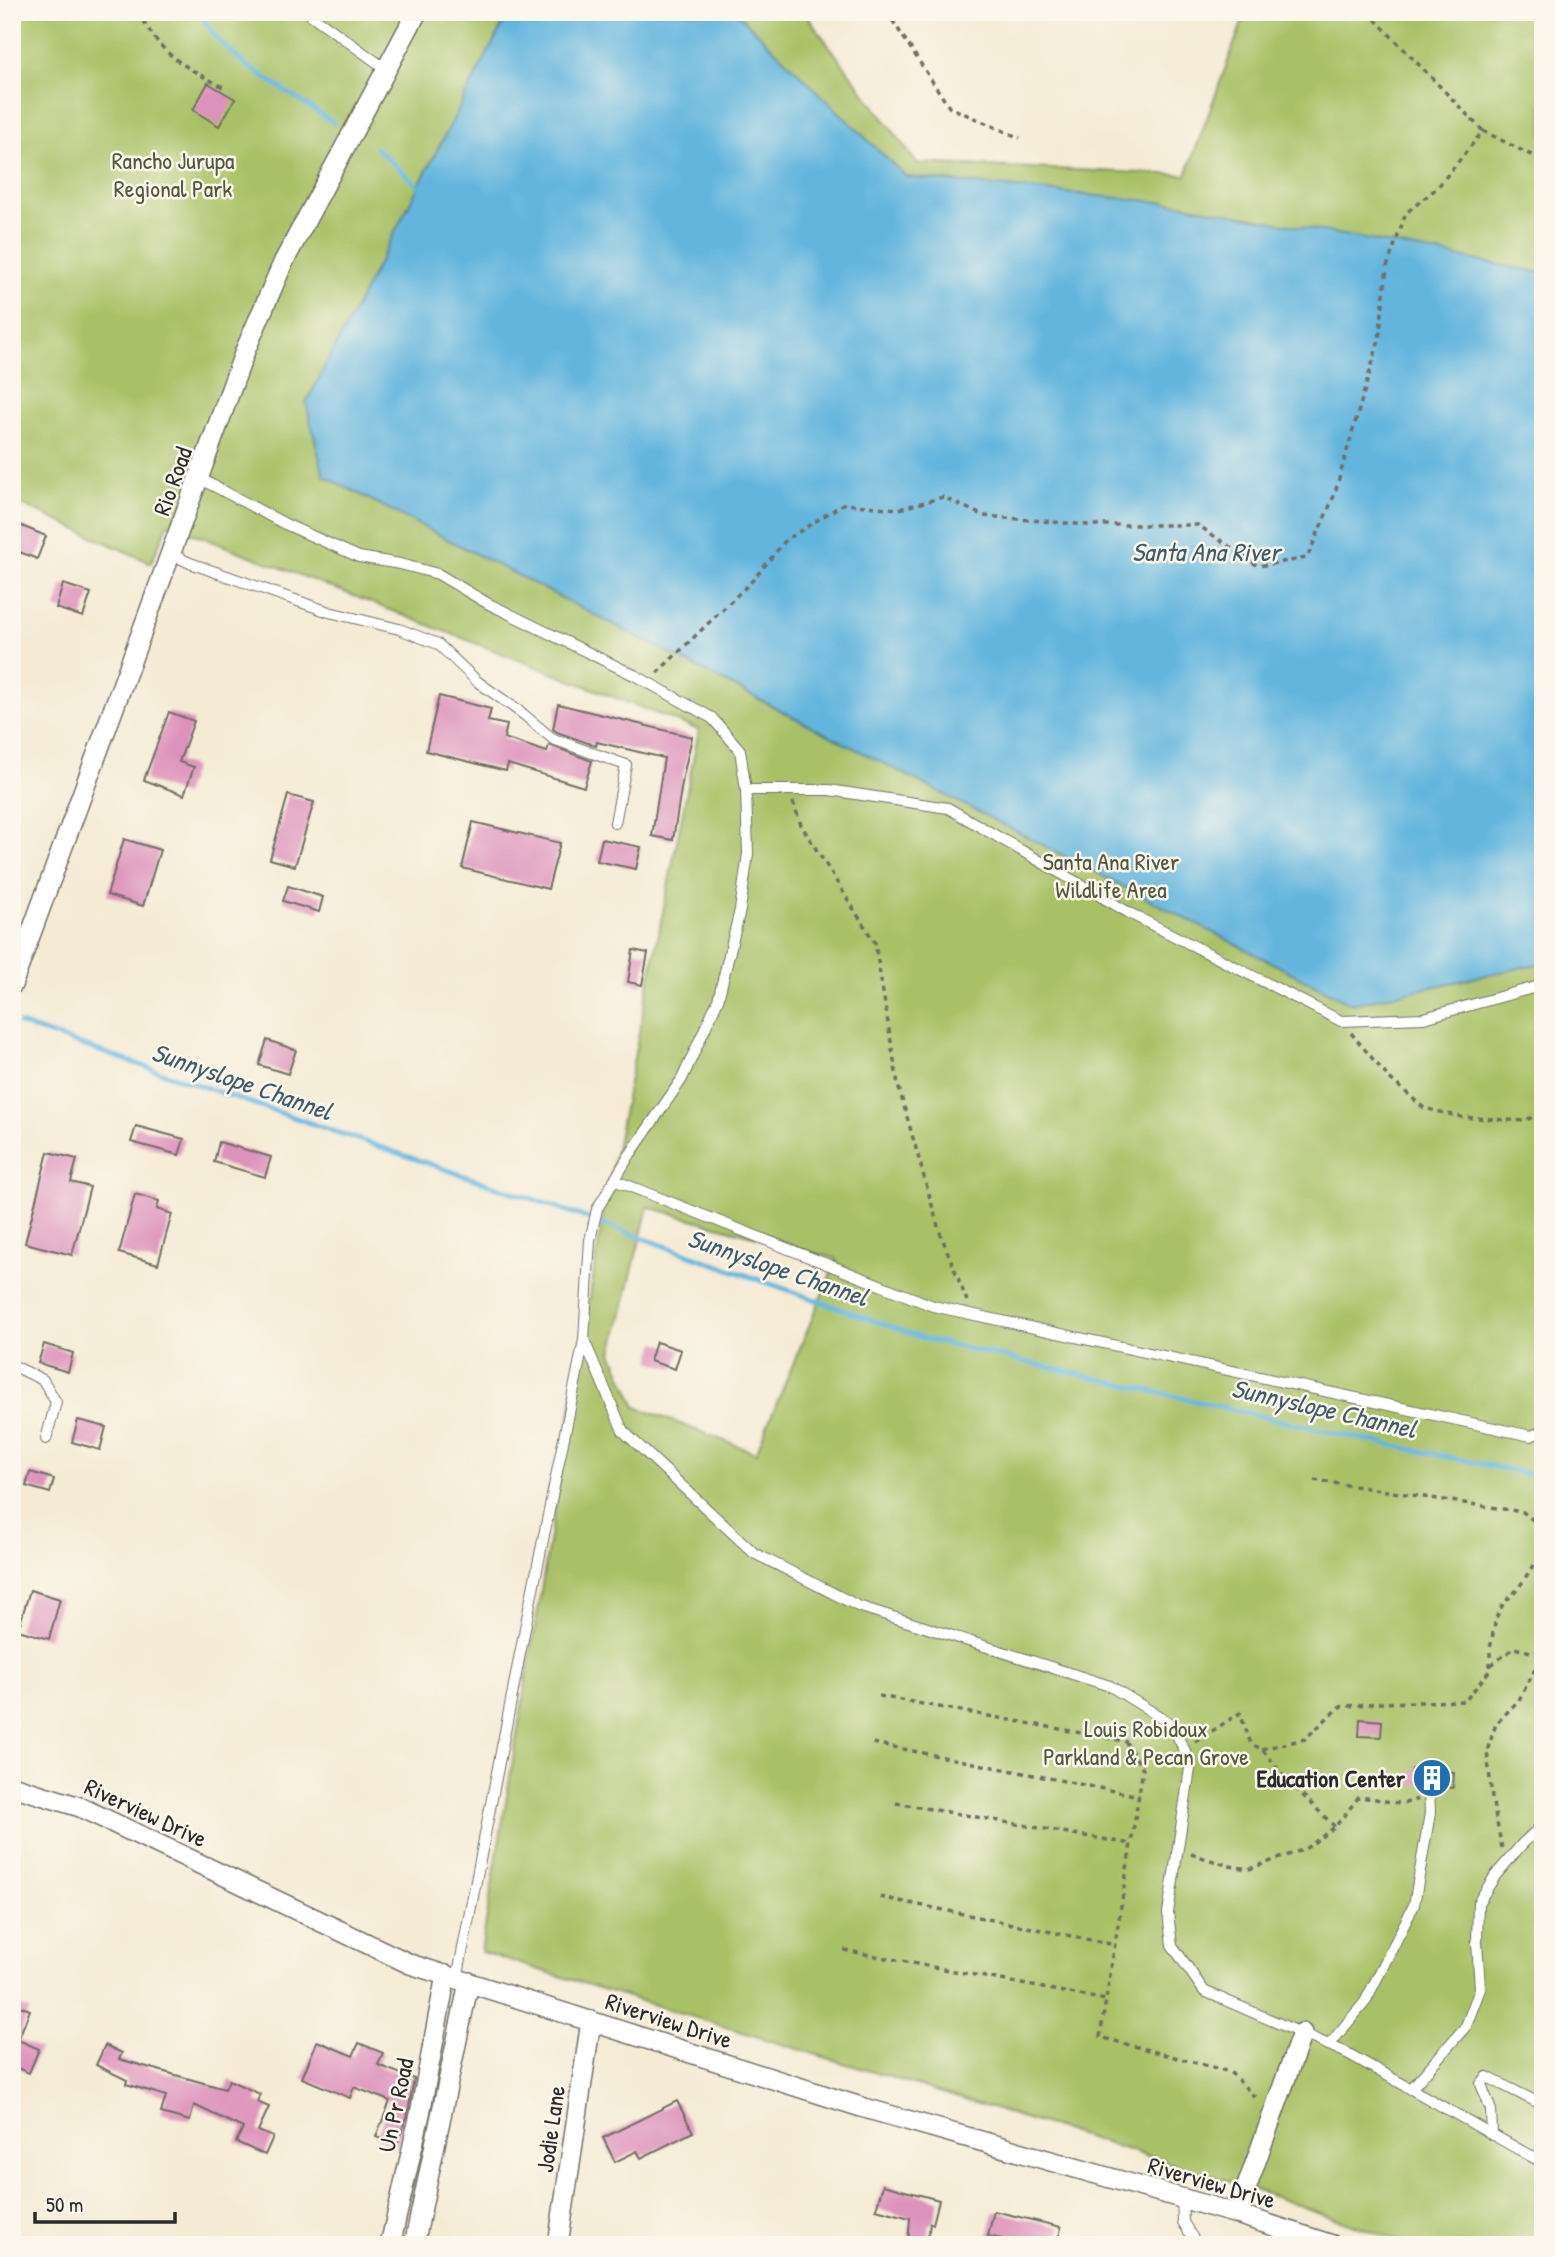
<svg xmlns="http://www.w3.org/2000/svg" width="1555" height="2257" viewBox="0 0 1555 2257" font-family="'Patrick Hand',sans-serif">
<rect width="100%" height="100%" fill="#fbf7ec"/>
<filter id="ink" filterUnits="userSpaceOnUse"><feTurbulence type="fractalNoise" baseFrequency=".0143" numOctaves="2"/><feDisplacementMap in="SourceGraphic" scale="14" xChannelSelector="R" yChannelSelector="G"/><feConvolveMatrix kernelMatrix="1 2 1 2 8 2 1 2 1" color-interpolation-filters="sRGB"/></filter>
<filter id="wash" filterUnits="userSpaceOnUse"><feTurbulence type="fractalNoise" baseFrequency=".00686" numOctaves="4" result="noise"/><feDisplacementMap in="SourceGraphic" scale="28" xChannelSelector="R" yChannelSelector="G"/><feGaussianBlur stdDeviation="1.57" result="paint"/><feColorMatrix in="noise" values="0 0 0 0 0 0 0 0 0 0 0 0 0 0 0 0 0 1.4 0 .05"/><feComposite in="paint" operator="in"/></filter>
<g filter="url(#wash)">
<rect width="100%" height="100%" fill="#f5ebd5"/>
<path fill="#a9c166" stroke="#6a7648" stroke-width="2" fill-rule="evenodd" d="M12,12H804L917,163L1186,175L1246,12H1543V2245H1411L1226,2180L481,1952L606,1199L699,730L168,524L151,563L12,500ZM648,1207L837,1259L756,1453L636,1407L612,1353Z"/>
<polygon fill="#63b5de" stroke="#477084" stroke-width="2" points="509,12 736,12 906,177 1180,204 1543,273 1543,963 1352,1004 324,476 306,403"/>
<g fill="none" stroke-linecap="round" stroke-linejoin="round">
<g stroke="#63b5de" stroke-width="5">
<polyline points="199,12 217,39 246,65 334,123"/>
<polyline points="376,148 423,190"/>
<polyline points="20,1024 553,1206 925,1339 1348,1436 1543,1477"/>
</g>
</g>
<g id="blocks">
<g fill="#dd92bb">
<polygon points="208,83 235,99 219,126 193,110"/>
<polygon points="12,522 46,536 37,559 12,549"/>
<polygon points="63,584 91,593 83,617 56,608"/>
<polygon points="439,696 491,709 488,721 507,725 504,738 547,752 549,745 592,761 584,787 508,764 506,771 426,751"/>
<polygon points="558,704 692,737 683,777 673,840 652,836 664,758 597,742 596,746 557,732 553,729"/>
<polygon points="169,712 194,721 179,762 194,767 184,795 144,780"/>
<polygon points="288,795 314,802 295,866 270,859"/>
<polygon points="473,822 560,843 548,889 462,868"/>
<polygon points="124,839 160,850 143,906 107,895"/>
<polygon points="602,839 641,847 636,869 597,861"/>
<polygon points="288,886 323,897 319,912 283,901"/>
<polygon points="633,950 648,953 642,985 628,982"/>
<polygon points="267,1040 296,1050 288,1074 259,1065"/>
<polygon points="136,1126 184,1139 179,1155 131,1142"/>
<polygon points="219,1142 271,1157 265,1177 214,1162"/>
<polygon points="48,1152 77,1159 71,1182 90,1187 72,1255 25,1243"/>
<polygon points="135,1194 159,1201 157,1209 172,1214 158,1264 119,1253"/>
<polygon points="656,1342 681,1350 675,1369 650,1361"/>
<polygon points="44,1344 73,1353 68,1372 38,1363"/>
<polygon points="78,1420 106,1427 100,1450 72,1442"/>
<polygon points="30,1472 54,1479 50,1493 26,1486"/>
<polygon points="30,1590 60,1599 49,1639 18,1630"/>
<polygon points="1360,1719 1382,1721 1381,1737 1359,1736"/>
<polygon points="1412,1769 1454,1773 1453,1788 1437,1786 1435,1780 1429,1777 1425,1778 1422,1785 1411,1784"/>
<polygon points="12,2003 30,2010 18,2040 39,2049 29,2073 12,2066"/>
<polygon points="317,2041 353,2056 359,2043 383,2053 378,2065 414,2079 407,2117 396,2145 376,2137 390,2101 354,2087 350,2098 302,2078"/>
<polygon points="105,2045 122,2053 119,2059 225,2089 229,2080 260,2094 257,2102 269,2107 258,2131 273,2137 265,2155 236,2142 243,2128 194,2105 190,2121 161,2113 166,2096 126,2084 127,2080 96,2065"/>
<polygon points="677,2101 693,2132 641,2158 637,2151 615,2162 603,2138"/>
<polygon points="883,2185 939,2200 933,2224 930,2223 927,2245 908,2245 910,2218 876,2209"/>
<polygon points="994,2211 1061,2227 1057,2245 1005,2245 1006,2240 988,2236"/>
</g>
</g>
</g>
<g filter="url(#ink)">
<use href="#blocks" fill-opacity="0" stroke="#726e66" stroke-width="2"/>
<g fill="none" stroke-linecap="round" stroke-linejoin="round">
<g stroke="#726e66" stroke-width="12">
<g id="lane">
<polyline points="307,12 386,69"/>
<polyline points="199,478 285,524 359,557 400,564 438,574 487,603 636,676 712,718 740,750 746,790 748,854 740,910 718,1000 682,1079 629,1156 597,1209 590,1240 584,1340 623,1431 754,1553 858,1606 1110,1686 1170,1723 1191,1762 1168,1913 1172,1945 1204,1991 1347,2053 1543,2163"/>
<polyline points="171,554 190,563 329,612 399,629 438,644 478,682 523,714 553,739 626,765 615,823"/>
<polyline points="746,790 829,790 948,808 1133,915 1341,1021 1424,1018 1543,985"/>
<polyline points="614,1180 933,1306 1531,1436 1543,1431"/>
<polyline points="12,1365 43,1380 56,1402 46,1439"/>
<polyline points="457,1979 526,1623 584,1340"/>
<polyline points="1329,2045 1365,2002 1414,1905 1430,1813 1429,1784"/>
<polyline points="1411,2089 1466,2026 1480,1989 1477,1942 1478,1903 1495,1876 1523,1843 1543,1825"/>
<polyline points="1492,2135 1491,2110 1481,2084 1487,2077 1543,2105"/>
<polyline points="1182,2198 1183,2222 1197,2245"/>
</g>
</g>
<g stroke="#726e66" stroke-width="22">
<g id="street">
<polyline points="12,985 245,351 283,263 417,12"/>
<polyline points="12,1786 80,1807 410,1964 861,2107 1237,2214 1332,2245"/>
<polyline points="1237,2214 1302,2033"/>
<polyline points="390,2245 420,2114 446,1975"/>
<polyline points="414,2245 469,1982"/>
<polyline points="558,2245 591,2021"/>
</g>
</g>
<g stroke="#726e66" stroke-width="3.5" stroke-dasharray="5 5" stroke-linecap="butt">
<path d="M139,12C160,55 183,66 223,87"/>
<polyline points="887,12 949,107 1020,138"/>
<polyline points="1368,12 1483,131"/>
<polyline points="657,673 751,582 786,540 843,504 899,509 943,497 984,516 1088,525 1198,525 1258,566 1307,558 1334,496 1379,340 1387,267 1406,213 1437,188 1483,131 1543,161"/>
<polyline points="793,802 801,825 875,943 898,1085 939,1230 967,1301"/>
<polyline points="1351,1033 1388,1077 1424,1108 1461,1117 1524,1121 1543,1112"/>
<polyline points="1314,1480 1523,1512 1543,1528"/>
<polyline points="1491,1665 1514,1648 1531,1652 1543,1651"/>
<polyline points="879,1696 1125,1741 1143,1769 1100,2037 1230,2072 1258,2100"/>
<polyline points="1195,1742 1240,1713 1251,1744 1262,1749 1283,1776 1335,1827"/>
<polyline points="873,1743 1139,1796"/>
<polyline points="1262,1749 1305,1739 1339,1707 1379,1703 1465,1701 1490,1670 1490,1649 1496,1618 1503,1604 1518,1589 1534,1564 1543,1558"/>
<polyline points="896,1803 1131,1844"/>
<polyline points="1502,1848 1492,1798 1487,1751 1496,1724 1519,1700 1543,1654"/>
<path d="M1191,1854L1230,1866L1249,1869L1305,1849L1335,1827L1358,1798C1379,1796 1398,1809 1417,1799"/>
<polyline points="880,1897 1115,1945"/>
<polyline points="844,1950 1106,2000"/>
</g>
<use href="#lane" stroke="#fff" stroke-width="10"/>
<use href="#street" stroke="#fff" stroke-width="19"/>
</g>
</g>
<defs>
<g id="building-disc" transform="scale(2.0125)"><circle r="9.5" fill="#1f6fb2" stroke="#fbf7ec"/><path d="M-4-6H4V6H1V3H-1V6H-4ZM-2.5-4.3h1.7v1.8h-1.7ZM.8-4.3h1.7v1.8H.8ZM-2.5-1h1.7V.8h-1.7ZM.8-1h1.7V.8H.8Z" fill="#fff"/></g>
</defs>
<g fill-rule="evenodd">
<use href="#building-disc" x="1432" y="1778"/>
</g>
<g text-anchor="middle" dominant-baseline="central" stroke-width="5" stroke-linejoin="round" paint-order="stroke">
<g font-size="24" fill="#51583d" stroke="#fbf7ec">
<text x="173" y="160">Rancho Jurupa<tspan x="173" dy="28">Regional Park</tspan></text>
<text x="1111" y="861">Santa Ana River<tspan x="1111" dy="28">Wildlife Area</tspan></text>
<text x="1146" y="1728">Louis Robidoux<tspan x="1146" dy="28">Parkland &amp; Pecan Grove</tspan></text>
</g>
<g font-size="24" fill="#2b2b2b" stroke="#fbf7ec">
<text transform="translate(172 481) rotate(-70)">Rio Road</text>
<text transform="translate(146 1812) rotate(25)">Riverview Drive</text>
<text transform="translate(669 2020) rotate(18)">Riverview Drive</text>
<text transform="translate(395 2105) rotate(-78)">Un Pr Road</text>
<text transform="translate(550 2129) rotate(-82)">Jodie Lane</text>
<text transform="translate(1212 2182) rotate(16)">Riverview Drive</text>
</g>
<g font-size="24" font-weight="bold" fill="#2b2b2b" stroke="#fbf7ec" text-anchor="end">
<text x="1405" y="1778">Education Center</text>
</g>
<g font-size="26" font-style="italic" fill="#3f5b6a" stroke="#fbf7ec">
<text x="1206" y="551">Santa Ana River</text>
<text transform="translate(242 1081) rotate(19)">Sunnyslope Channel</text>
<text transform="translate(778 1267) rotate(19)">Sunnyslope Channel</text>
<text transform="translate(1324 1408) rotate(13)">Sunnyslope Channel</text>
</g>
</g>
<rect width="1555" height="2257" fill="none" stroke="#fbf7ec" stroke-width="42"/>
<path d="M35 2212v10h140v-10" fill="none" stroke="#2b2b2b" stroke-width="3.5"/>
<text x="46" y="2212" font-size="21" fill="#2b2b2b" stroke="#fbf7ec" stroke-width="5" paint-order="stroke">50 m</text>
</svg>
